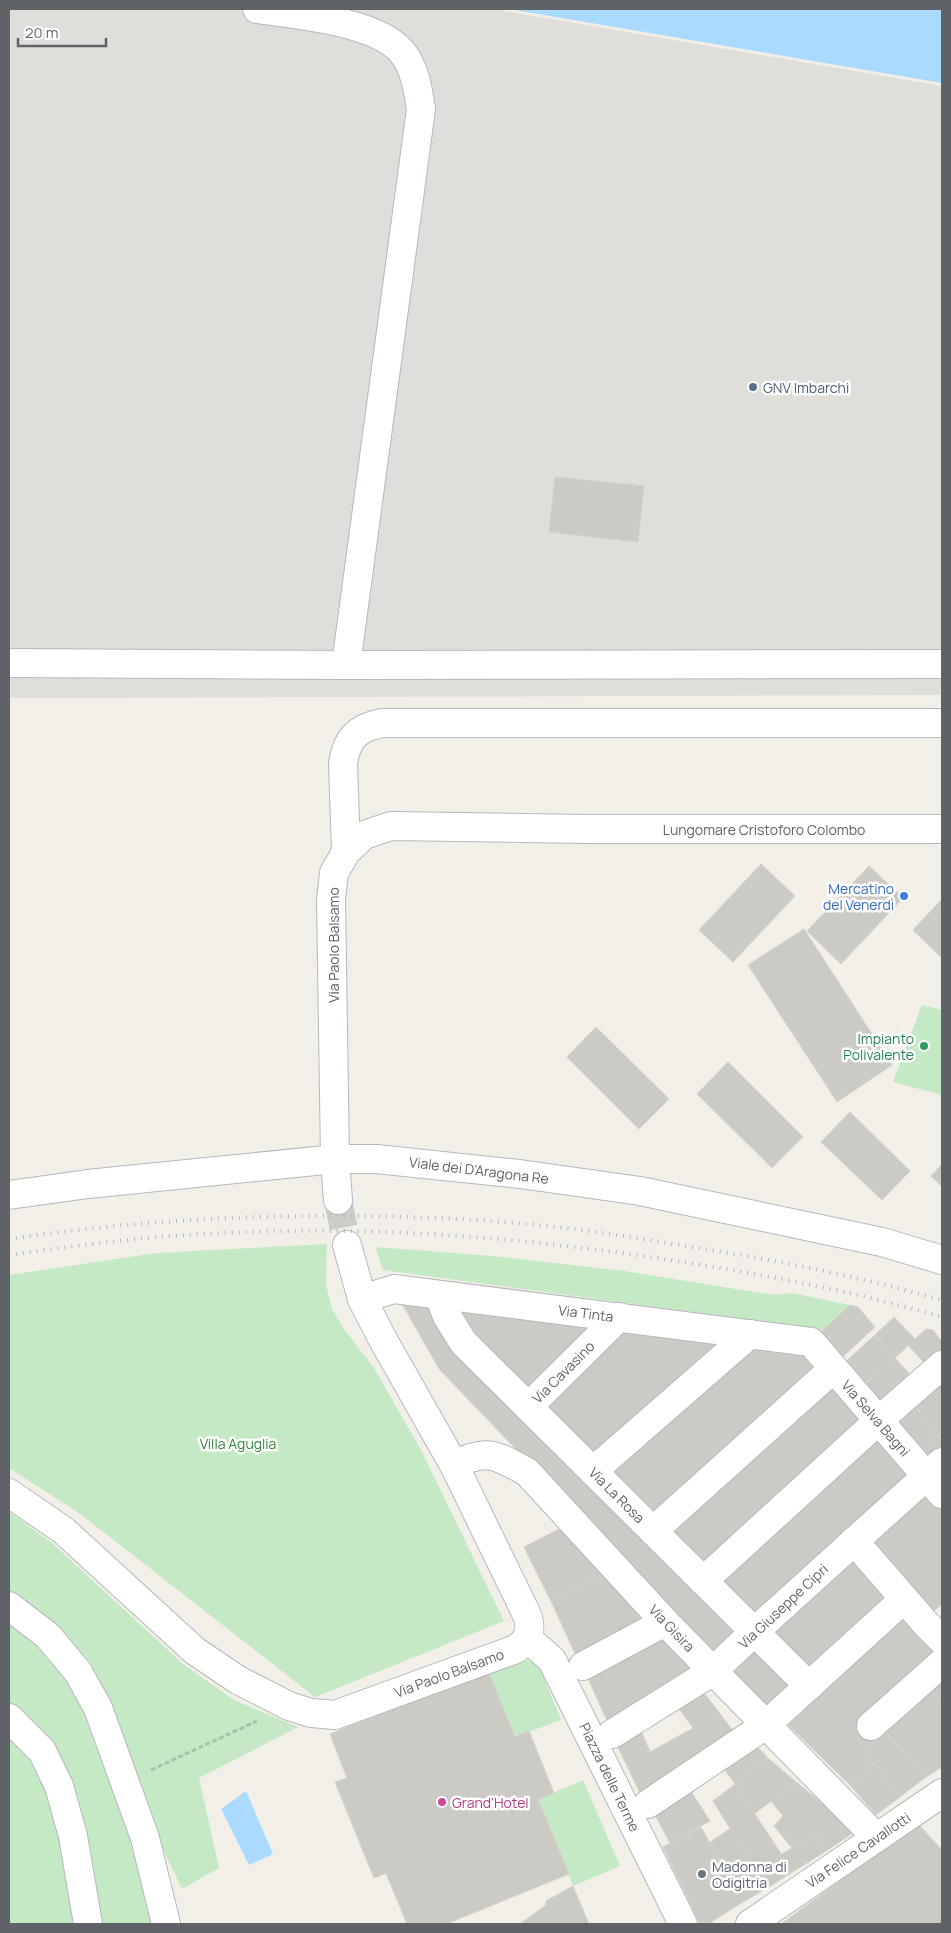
<svg xmlns="http://www.w3.org/2000/svg" width="951" height="1933" viewBox="0 0 951 1933" font-family="Manrope,sans-serif">
<rect width="100%" height="100%" fill="#f1efe8"/>
<polygon fill="#e0deda" points="9,9 494,9 942,86 942,695 9,698"/>
<g fill="#c5e8c5">
<polygon points="922,1005 942,1010 942,1095 893,1082"/>
<polygon points="327,1244 326,1285 332,1309 344,1329 374,1368 422,1452 504,1621 315,1697 79,1513 9,1468 9,1275 157,1253"/>
<polygon points="375,1247 493,1256 624,1271 774,1295 792,1293 850,1305 817,1336 805,1327 383,1270"/>
<polygon points="9,1512 52,1543 183,1664 234,1700 298,1727 199,1778 219,1868 182,1889 155,1833 136,1834 132,1844 156,1924 9,1924"/>
<polygon points="521,1658 534,1663 540,1668 561,1720 515,1737 488,1671"/>
<polygon points="583,1780 620,1866 573,1886 538,1799"/>
</g>
<g fill="#aadaff">
<polygon points="509,9 942,9 942,83"/>
<polygon points="246,1791 273,1854 249,1865 221,1809"/>
</g>
<g fill="#cccac5" stroke="#d6d1c6">
<polygon points="555,477 644,486 638,542 549,532"/>
<polygon points="761,864 795,896 733,962 699,930"/>
<polygon points="869,866 903,898 841,964 807,931"/>
<polygon points="942,899 942,958 913,930"/>
<polygon points="804,929 892,1065 837,1102 748,965"/>
<polygon points="596,1027 669,1099 639,1129 567,1057"/>
<polygon points="728,1062 803,1137 772,1168 697,1094"/>
<polygon points="850,1112 910,1171 882,1200 821,1142"/>
<polygon points="942,1164 942,1187 931,1176"/>
<polygon points="421,1295 744,1630 716,1658 440,1370 402,1304"/>
<polygon points="473,1303 600,1321 532,1392 459,1316"/>
<polygon points="850,1305 858,1307 875,1327 838,1361 817,1336"/>
<polygon points="894,1317 915,1339 895,1358 875,1335"/>
<polygon points="626,1325 732,1339 597,1459 543,1405"/>
<polygon points="926,1329 933,1330 942,1342 942,1357 929,1368 908,1345"/>
<polygon points="875,1335 895,1358 861,1388 842,1365"/>
<polygon points="752,1342 805,1346 824,1369 656,1520 607,1469"/>
<polygon points="895,1358 915,1380 881,1411 861,1388"/>
<polygon points="934,1378 942,1388 942,1432 939,1434 909,1400"/>
<polygon points="830,1380 869,1420 705,1569 666,1530"/>
<polygon points="909,1400 939,1434 917,1453 888,1419"/>
<polygon points="942,1432 942,1452 927,1465 917,1453"/>
<polygon points="875,1434 913,1474 755,1621 716,1581"/>
<polygon points="924,1487 942,1508 942,1604 928,1616 865,1543"/>
<polygon points="561,1528 604,1575 550,1599 524,1547"/>
<polygon points="853,1551 894,1598 807,1674 766,1631"/>
<polygon points="604,1575 646,1625 578,1660 550,1599"/>
<polygon points="901,1609 942,1650 863,1726 875,1740 863,1750 874,1763 850,1785 782,1719"/>
<polygon points="661,1636 699,1675 610,1727 586,1674"/>
<polygon points="754,1639 801,1683 770,1711 727,1668"/>
<polygon points="488,1671 515,1737 529,1731 554,1793 538,1799 569,1874 446,1924 407,1924 386,1873 374,1878 335,1782 347,1778 330,1734"/>
<polygon points="942,1673 942,1703 929,1689"/>
<polygon points="926,1686 942,1703 942,1767 926,1777 882,1728"/>
<polygon points="700,1688 738,1737 641,1795 615,1741 639,1726 650,1752 693,1728 675,1703"/>
<polygon points="885,1732 926,1777 901,1796 863,1750"/>
<polygon points="753,1742 768,1758 735,1784 722,1766"/>
<polygon points="768,1758 796,1782 754,1814 735,1784"/>
<polygon points="874,1763 901,1796 876,1815 850,1785"/>
<polygon points="796,1782 856,1831 826,1851 815,1834 792,1848 774,1826 783,1816 771,1801"/>
<polygon points="735,1784 782,1855 756,1870 713,1801"/>
<polygon points="690,1790 710,1821 670,1843 654,1813"/>
<polygon points="918,1824 942,1850 942,1924 781,1924"/>
<polygon points="701,1827 743,1902 708,1924 700,1924 663,1847"/>
<polygon points="731,1828 767,1888 743,1902 710,1842"/>
<polygon points="815,1834 826,1851 767,1888 756,1870"/>
<polygon points="573,1886 589,1924 520,1924 546,1905 546,1901"/>
</g>
<g fill="none" stroke-linecap="round" stroke-linejoin="round">
<polyline stroke="#ccccc8" stroke-width="28" stroke-dasharray="28 14" stroke-linecap="butt" points="338,1200 347,1245"/>
<g stroke="#b5b8bc" stroke-width="30">
<g id="minor">
<path d="M257,9C296,15 376,21 402,52C415,68 418,89 421,109L346,665"/>
<polyline points="9,663 346,665 942,664"/>
<path d="M346,852L343,763C347,738 357,728 382,723H942"/>
<polyline points="9,1195 88,1184 335,1159 376,1159 520,1174 640,1191 882,1242 942,1260"/>
<polyline points="338,1200 335,1159 331,899 334,873 346,852 364,835 391,826 587,829 942,829"/>
<polyline points="439,1295 447,1316 463,1342 809,1686"/>
<polyline points="362,1299 394,1289 811,1342 942,1494"/>
<polyline points="528,1407 619,1317"/>
<path d="M454,1465C487,1448 496,1455 527,1472L665,1622L876,1837"/>
<polyline points="593,1471 750,1334"/>
<path d="M9,1493L63,1530L195,1651L238,1680L289,1706L311,1713L335,1715L516,1649C529,1640 532,1629 527,1615L454,1465L382,1338L362,1299L347,1245"/>
<polyline points="653,1531 833,1369"/>
<polyline points="854,1541 927,1625 942,1640"/>
<polyline points="703,1581 878,1421 942,1365"/>
<polyline points="9,1606 48,1636 78,1672 98,1708 145,1838 166,1924"/>
<polyline points="527,1638 552,1660 683,1924"/>
<polyline points="583,1666 665,1622"/>
<polyline points="9,1718 42,1751 59,1786 73,1836 88,1924"/>
<polyline points="871,1726 942,1663"/>
<polyline points="612,1734 713,1671 754,1632 942,1462"/>
<polyline points="648,1804 767,1724 904,1599"/>
<polyline points="750,1924 942,1793"/>
</g>
</g>
<polyline stroke="#9cc7a9" stroke-width="3" stroke-dasharray="5 2.5" stroke-linecap="butt" points="151,1770 257,1721"/>
<use href="#minor" stroke="#fff" stroke-width="28"/>
<g stroke="#b6b7b8" stroke-width="4" stroke-dasharray="1 6" stroke-linecap="butt">
<path d="M9,1239C164,1216 320,1211 476,1220C549,1224 621,1235 692,1247C777,1260 860,1277 942,1300"/>
<path d="M9,1255C79,1245 150,1236 221,1233C375,1225 530,1238 683,1262C770,1276 857,1292 942,1317"/>
</g>
</g>
<circle fill="#5c6f8a" stroke="#fff" stroke-width="2" cx="753" cy="387" r="5"/>
<circle fill="#3f7fe0" stroke="#fff" stroke-width="2" cx="904" cy="896" r="5"/>
<circle fill="#2e9e5b" stroke="#fff" stroke-width="2" cx="924" cy="1046" r="5"/>
<circle fill="#d1479c" stroke="#fff" stroke-width="2" cx="442" cy="1802" r="5"/>
<circle fill="#6b7280" stroke="#fff" stroke-width="2" cx="702" cy="1874" r="5"/>
<g text-anchor="middle" dominant-baseline="central" stroke-width="5" stroke-linejoin="round" paint-order="stroke">
<g font-size="14" fill="#4e5e75" stroke="#fff" text-anchor="start">
<text x="763" y="387">GNV Imbarchi</text>
</g>
<g font-size="14" fill="#5f6368" stroke="#fff">
<text x="764" y="829">Lungomare Cristoforo Colombo</text>
<text transform="translate(333 945) rotate(-90)">Via Paolo Balsamo</text>
<text transform="translate(479 1170) rotate(7)">Viale dei D'Aragona Re</text>
<text transform="translate(586 1313) rotate(7)">Via Tinta</text>
<text transform="translate(563 1372) rotate(-45)">Via Cavasino</text>
<text transform="translate(876 1418) rotate(49)">Via Selva Bagni</text>
<text transform="translate(617 1495) rotate(45)">Via La Rosa</text>
<text transform="translate(783 1606) rotate(-43)">Via Giuseppe Cipri</text>
<text transform="translate(672 1628) rotate(46)">Via Gisira</text>
<text transform="translate(449 1673) rotate(-20)">Via Paolo Balsamo</text>
<text transform="translate(610 1777) rotate(64)">Piazza delle Terme</text>
<text transform="translate(858 1850) rotate(-34)">Via Felice Cavallotti</text>
</g>
<g font-size="14" fill="#366cbe" stroke="#fff" text-anchor="end">
<text x="894" y="888">Mercatino<tspan x="894" dy="16">del Venerdì</tspan></text>
</g>
<g font-size="14" fill="#27864d" stroke="#fff" text-anchor="end">
<text x="914" y="1038">Impianto<tspan x="914" dy="16">Polivalente</tspan></text>
</g>
<g font-size="14" fill="#348238" stroke="#fff">
<text x="238" y="1443">Villa Aguglia</text>
</g>
<g font-size="14" fill="#b23c85" stroke="#fff" text-anchor="start">
<text x="452" y="1802">Grand'Hotel</text>
</g>
<g font-size="14" fill="#5b616d" stroke="#fff" text-anchor="start">
<text x="712" y="1866">Madonna di<tspan x="712" dy="16">Odigitria</tspan></text>
</g>
</g>
<rect width="951" height="1933" fill="none" stroke="#5f6368" stroke-width="20"/>
<path d="M18 38v8h88v-8" fill="none" stroke="#5f6368" stroke-width="2.5"/>
<text x="25" y="38" font-size="15" fill="#5f6368" stroke="#ffffff" stroke-width="4" paint-order="stroke">20 m</text>
</svg>
